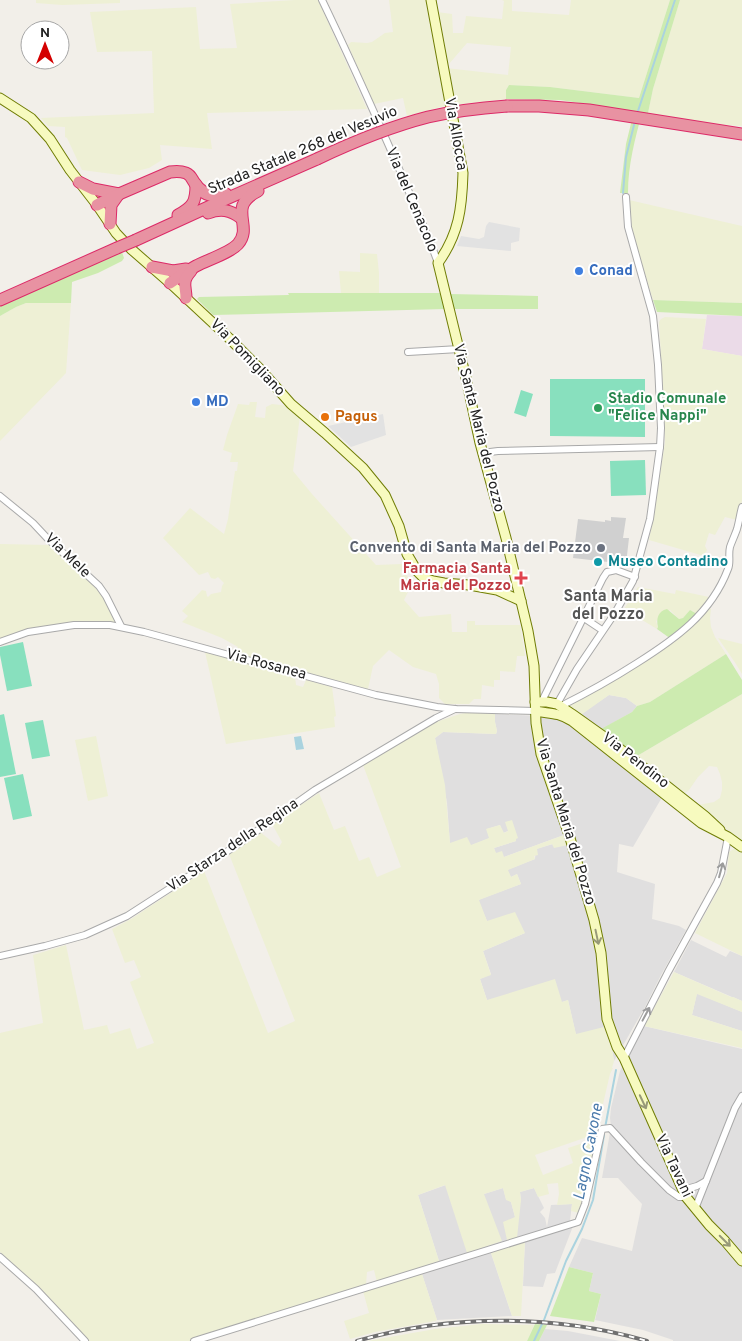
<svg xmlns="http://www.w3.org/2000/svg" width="742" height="1341" viewBox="0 0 742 1341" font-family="Overpass,sans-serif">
<rect width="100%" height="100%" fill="#f2efe9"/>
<g fill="#e0dfdf">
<polygon points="609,695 626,698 637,706 632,712 602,729 671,782 633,847 619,844 617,872 655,884 652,919 679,926 686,930 661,975 645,1007 614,1061 611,1043 576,1035 568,1000 562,1002 487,1000 480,979 491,974 483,951 525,933 487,921 478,900 521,884 517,874 511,877 507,870 535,859 536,849 553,844 564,835 504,857 496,854 494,848 516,841 508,831 503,833 500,825 487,829 490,838 470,846 450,844 447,803 435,738 443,732 496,734 497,731 495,722 495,714 560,717 567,723"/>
<polygon points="691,940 726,957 730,951 742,956 742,1001 733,997 732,997 674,972"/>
<polygon points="697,993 742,1012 742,1031 692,1015"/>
<polygon points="644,1026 742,1049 742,1341 673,1341 673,1340 643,1330 595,1320 601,1294 589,1291 593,1273 569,1267 582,1238 632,1251 642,1204 618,1178 602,1178 611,1127 610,1118 611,1108 620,1071"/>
<polygon points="446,1185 484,1194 503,1188 506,1199 511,1202 515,1217 508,1240 521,1200 520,1192 534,1188 544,1208 540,1212 545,1218 547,1227 551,1205 572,1204 570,1221 575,1221 555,1273 547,1274 543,1287 523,1286 525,1241 491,1253 512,1316 437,1320 420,1268 439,1261 418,1195"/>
<polygon points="545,1329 568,1331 620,1341 539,1341"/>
</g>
<polygon fill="#ebdbe8" points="707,315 742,316 742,356 702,349"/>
<polygon fill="#d0d0d0" points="611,517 626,518 623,538 629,538 626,564 573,558 578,519 605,522 605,520 611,521"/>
<g fill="#eef0d5">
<polygon points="36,0 120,0 120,3 62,5 36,3"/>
<polygon points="295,0 318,0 367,109 207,113 212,149 160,145 162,160 149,168 120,175 82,170 67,138 65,137 65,127 48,126 41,118 154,113 152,51 97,52 90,12 196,7 200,49 237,48 230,4"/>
<polygon points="389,0 428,0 448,105 407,116 403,98 374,104 348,45 351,42 367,43 372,42 385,33 393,32"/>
<polygon points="502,0 512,0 512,11 569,15 571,0 670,0 639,98 550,87 509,85 506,90 506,99 455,105 446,68 508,75 511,47 467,43 449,64 445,63 437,12 452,14 453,33 463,33 466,16 502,19 504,1"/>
<polygon points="680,0 742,0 742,126 723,125 648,113 653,89"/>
<polygon points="629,200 742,226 742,303 653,300 638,252 632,228"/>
<polygon points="360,253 377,254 379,273 379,293 341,293 339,271 360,272"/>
<polygon points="26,303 71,303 66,373 0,441 0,316 16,307"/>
<polygon points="665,317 706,319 702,349 742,356 742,501 737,520 725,517 715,535 709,533 705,546 707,550 704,556 649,540 655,508 665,442 664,409 659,322 661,319"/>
<polygon points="250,402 257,402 255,417 265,418 266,407 272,404 289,406 300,416 293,471 312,494 376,565 402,564 404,570 400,571 402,576 405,574 413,582 404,600 419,617 451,614 452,632 467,632 467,621 475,621 475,625 520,625 525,656 517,656 515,672 500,671 500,680 494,680 494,687 482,685 481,699 474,699 469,704 445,704 439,698 439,684 436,674 413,667 389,650 373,666 368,689 235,653 238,647 222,638 182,622 188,616 182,611 202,590 206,591 207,596 208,597 211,594 221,592 222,586 224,583 218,577 215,579 211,578 208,572 199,575 163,538 190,508 224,534 228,519 235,471 237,471 238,462 230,462 232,453 223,450 227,435 238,404 249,405"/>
<polygon points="0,544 49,545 101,591 117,623 103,621 77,622 0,640"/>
<polygon points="638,587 675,594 676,590 709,597 697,614 690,610 683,618 679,619 670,610 656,621 658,627 657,629 624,609"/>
<polygon points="708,608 711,609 710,618 711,627 715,637 726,654 650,702 637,706 626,698 609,695 581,715 568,705 620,677"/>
<polygon points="718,638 742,644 742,674 736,664"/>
<polygon points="205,652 295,677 296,685 303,687 306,680 332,687 336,716 334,717 335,727 226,744"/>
<polygon points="742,694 742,842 698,805 714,802 720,798 722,790 722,782 720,774 717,767 709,766 698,777 689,790 685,793 637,756"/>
<polygon points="470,712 495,714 495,722 497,731 496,734 443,732 435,738 445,785 450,843 467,837 471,845 489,838 486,829 500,825 504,833 508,831 505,822 512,820 518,838 516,839 516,841 494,848 496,853 502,851 504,857 564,835 568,845 554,848 552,844 537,849 538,855 534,856 535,859 508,870 511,877 517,874 521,884 479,900 487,921 515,912 525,933 483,951 491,975 480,979 487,1000 555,979 562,1002 568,1000 576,1034 604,1027 611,1043 614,1061 612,1068 613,1068 610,1074 596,1134 535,1155 543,1175 573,1163 568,1148 595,1139 583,1203 579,1213 571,1211 572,1204 557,1205 559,1194 558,1183 547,1184 549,1194 538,1197 534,1188 520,1192 521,1200 517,1238 507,1240 503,1222 515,1217 511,1202 506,1200 503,1188 484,1194 502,1241 467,1253 445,1185 418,1195 439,1261 377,1282 374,1270 367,1272 366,1285 190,1341 88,1341 62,1312 0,1252 0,1033 43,1023 33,955 66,945 84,1030 107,1025 110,1034 130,1028 137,1049 154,1043 130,982 141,977 134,960 125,963 112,929 131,919 204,871 268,1033 295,1021 229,854 260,832 279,847 282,842 272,824 319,793 334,830 345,826 359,861 369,857 377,877 401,867 363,765 436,722 460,714"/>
<polygon points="96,736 108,796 88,801 75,740"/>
<polygon points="737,847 742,851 742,956 695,933 727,873 729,852"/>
<polygon points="674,972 731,997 733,997 742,1001 742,1012 697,994 692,1015 742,1031 742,1048 644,1026"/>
<polygon points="525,1241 521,1316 512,1316 491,1253"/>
<polygon points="422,1274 437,1320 435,1321 375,1332 350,1339 344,1321 369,1313 363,1291"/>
<polygon points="481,1324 534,1325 527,1341 367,1341 435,1329"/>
</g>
<g fill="#cdebb0">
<path d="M670,0H680L653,89L648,113H642C635,139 628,165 628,193H620L626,144L634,111L560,100L506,99V90L509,85L550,87L639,98Z"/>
<polygon points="122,252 124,258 122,261 98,273 72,282 71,303 26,303 16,307 0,316 0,305"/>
<polygon points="288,293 440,293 445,309 213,315 197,299 199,297 289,295"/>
<polygon points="449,294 538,296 538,309 453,309"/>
<polygon points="653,300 742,303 742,316 657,312"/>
<path d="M667,609L679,619L683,618L690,610L697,614L671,639L657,629L658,627C656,619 658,611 667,609Z"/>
<polygon points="726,654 742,680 742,694 637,756 601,729 632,712 637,706 650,702"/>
<polygon points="569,1267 593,1273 589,1291 601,1294 594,1322 550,1316"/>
<polygon points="535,1324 547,1325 539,1341 527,1341"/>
</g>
<g fill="#88e0be">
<polygon points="550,379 645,379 645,437 550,436"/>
<polygon points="521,390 533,394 526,417 514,413"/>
<polygon points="645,460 646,495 611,496 610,461"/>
<polygon points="23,642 32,686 7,691 0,655 0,647"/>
<polygon points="4,714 16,774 0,777 0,715"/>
<polygon points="43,720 50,756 32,759 25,723"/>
<polygon points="23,774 32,816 13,820 4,778"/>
</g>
<g fill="#e2e2e2">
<polygon points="489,222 520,228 519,241 511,243 511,251 457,246 461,236 479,239 484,237 486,226"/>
<polygon points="383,414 386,435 351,447 328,426"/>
</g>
<polygon fill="#aad3df" points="301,736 304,749 296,750 294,737"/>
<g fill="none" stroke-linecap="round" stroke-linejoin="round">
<g stroke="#aad3df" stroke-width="2">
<polyline points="637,114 675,0"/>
<polyline points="623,193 626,157 635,121"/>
<polyline points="605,1128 616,1070"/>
<polyline points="544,1320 566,1261 582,1229 593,1200 604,1135"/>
<polyline points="534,1341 542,1324"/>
</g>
<g stroke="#a9a9a9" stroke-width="8">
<g id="street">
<path d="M322,0C349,56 375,114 400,171C413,202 427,232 438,263"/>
<polyline points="408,352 459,349"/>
<polyline points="482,453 498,451 660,447"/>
<polyline points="0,496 33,523 48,539 99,586 106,596 121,626"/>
<polyline points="584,618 602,630"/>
<polyline points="0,642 28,632 74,625 110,625 144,632 376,695 437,707 455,709 535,711"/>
<polyline points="542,701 603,578 607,572 616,570 635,577"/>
<polyline points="557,704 577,669 615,613 633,581 650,519 660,447 661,428 658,365 653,316 628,227 626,197"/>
<path d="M561,706C587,693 612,679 637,663C675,639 711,614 728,569C731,562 728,555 730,547C732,541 735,535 737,529C739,522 740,514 742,507"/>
<polyline points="0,956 45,946 85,935 127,916 237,845 315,790 436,718 455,709"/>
<polyline points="624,1058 668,972 717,883 721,873 728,837"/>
<polyline points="683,1190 697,1186 706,1181"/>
<polyline points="695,1209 735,1108 742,1096"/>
<polyline points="0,1257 36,1289 85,1341"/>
<polyline points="194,1341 578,1222 585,1204 602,1129 610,1128 641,1162 669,1190 679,1197 686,1197"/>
</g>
</g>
<g stroke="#707d05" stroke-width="11">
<g id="secondary">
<path d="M431,0L463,173C462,208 459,234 438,263L466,378L480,443L506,538L528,631L534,666L536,723L541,754L570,838L594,920L601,953L607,1019L617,1047L624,1058L686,1197L709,1225L725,1241L742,1261"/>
<polyline points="0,98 31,118 50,139 70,170 97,205 116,233 131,249 170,283 229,338 259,368 291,404 325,433 363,468 385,495 399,526 407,554 417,571 424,578 433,581 444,583 469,585 497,590 521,601"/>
<polyline points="535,702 547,702 557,704 572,714 610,741 705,816 720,830"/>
<path d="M535,711C551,714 557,712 572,721L701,823L728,837L742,847"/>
</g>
</g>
<g stroke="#dc2a67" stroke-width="13">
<g id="highway">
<polyline points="507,106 539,106 589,110 742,134"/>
<polyline points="79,182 93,189 119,194"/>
<path d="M97,205L119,194L170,172C176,171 181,171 186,173C191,175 192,179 194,182C202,195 213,198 226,194"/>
<path d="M208,213C221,208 230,210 241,218"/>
<path d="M178,215C193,207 196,202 196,185"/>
<polyline points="110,224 111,205 118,195"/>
<polyline points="136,240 217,203 317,159"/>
<polyline points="152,267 173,271 186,269"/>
<path d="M170,283C179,277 187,271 196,266C207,260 230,253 238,244C254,226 226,207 258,191"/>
<path d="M186,298C186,286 181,282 191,271"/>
<polyline points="0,300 117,248"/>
</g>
</g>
<use href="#street" stroke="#fff" stroke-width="6"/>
<use href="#secondary" stroke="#f7fabf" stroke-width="9"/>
<use href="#highway" stroke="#e892a2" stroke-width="11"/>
<g stroke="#707070" stroke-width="4">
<path id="rail" d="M357,1341C450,1314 554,1314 647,1341"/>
</g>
<use href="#rail" stroke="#fff" stroke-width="2" stroke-dasharray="5.5" stroke-linecap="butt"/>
<g stroke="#dc2a67" stroke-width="13" stroke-linecap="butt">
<g id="highway-bridge">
<path d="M317,159C353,142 389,127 428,117C454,111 480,108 507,106"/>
<polyline points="117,248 136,240"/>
</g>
</g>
<use href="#highway-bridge" stroke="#e892a2" stroke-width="11"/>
</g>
<defs><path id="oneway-shaft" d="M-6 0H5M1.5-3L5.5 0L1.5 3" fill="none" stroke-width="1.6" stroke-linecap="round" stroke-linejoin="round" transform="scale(1.25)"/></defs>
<g stroke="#9c9c9c">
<use href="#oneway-shaft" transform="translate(721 870) rotate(-75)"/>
<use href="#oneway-shaft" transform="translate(646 1014) rotate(-62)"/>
</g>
<g stroke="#979978">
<use href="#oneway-shaft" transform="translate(597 937) rotate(78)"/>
<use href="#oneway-shaft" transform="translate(643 1102) rotate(65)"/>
<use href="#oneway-shaft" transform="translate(725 1241) rotate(45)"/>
</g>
<g fill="#3f7fe0" stroke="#fff" stroke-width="2">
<circle cx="579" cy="271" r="5"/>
<circle cx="196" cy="402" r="5"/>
</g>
<circle fill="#2e9e5b" stroke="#fff" stroke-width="2" cx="598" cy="408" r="5"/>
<circle fill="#e8710a" stroke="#fff" stroke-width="2" cx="325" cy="417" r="5"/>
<circle fill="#6b7280" stroke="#fff" stroke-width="2" cx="601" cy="548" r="5"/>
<circle fill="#0f9aa8" stroke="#fff" stroke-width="2" cx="598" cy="562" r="5"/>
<path fill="#e0444e" stroke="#fff" stroke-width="2" d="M518.5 570.5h5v5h5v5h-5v5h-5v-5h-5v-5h5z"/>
<g text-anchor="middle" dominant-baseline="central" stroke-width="4" stroke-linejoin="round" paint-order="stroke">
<g font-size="15" fill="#222" stroke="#fff">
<text transform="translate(455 134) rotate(80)">Via Allocca</text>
<text transform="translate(303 151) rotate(-23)">Strada Statale 268 del Vesuvio</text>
<text transform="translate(411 200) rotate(67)">Via del Cenacolo</text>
<text transform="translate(247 358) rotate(46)">Via Pomigliano</text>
<text transform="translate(478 428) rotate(76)">Via Santa Maria del Pozzo</text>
<text transform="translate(67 556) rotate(44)">Via Mele</text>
<text transform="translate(266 665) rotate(15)">Via Rosanea</text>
<text transform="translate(635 761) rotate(38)">Via Pendino</text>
<text transform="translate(565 822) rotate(73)">Via Santa Maria del Pozzo</text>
<text transform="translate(233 846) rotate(-34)">Via Starza della Regina</text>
<text transform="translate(673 1166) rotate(65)">Via Tavani</text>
</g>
<g font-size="15" font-weight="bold" fill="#366cbe" stroke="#fff" text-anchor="start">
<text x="589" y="271">Conad</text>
<text x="206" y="402">MD</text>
</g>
<g font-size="15" font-weight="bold" fill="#27864d" stroke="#fff" text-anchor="start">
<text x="608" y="399">Stadio Comunale<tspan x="608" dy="17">"Felice Nappi"</tspan></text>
</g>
<g font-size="15" font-weight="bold" fill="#c56008" stroke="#fff" text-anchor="start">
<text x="335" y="417">Pagus</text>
</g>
<g font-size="15" font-weight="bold" fill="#5b616d" stroke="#fff" text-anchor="end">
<text x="591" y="548">Convento di Santa Maria del Pozzo</text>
</g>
<g font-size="15" font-weight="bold" fill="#0d838f" stroke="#fff" text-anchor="start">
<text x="608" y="562">Museo Contadino</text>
</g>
<g font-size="15" font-weight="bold" fill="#be3a42" stroke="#fff" text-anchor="end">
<text x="511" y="569">Farmacia Santa<tspan x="511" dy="17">Maria del Pozzo</tspan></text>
</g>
<g font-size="16" font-weight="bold" fill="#555" stroke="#fff">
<text x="608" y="597">Santa Maria<tspan x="608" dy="18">del Pozzo</tspan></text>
</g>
<g font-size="16" font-style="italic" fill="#4a7aab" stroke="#fff">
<text transform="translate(589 1152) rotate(-79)">Lagno Cavone</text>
</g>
</g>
<g transform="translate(45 45)"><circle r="24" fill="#ffffff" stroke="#a7a7a7"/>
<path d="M0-4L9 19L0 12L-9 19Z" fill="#d40000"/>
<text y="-8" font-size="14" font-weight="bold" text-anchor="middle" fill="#222222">N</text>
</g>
</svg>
